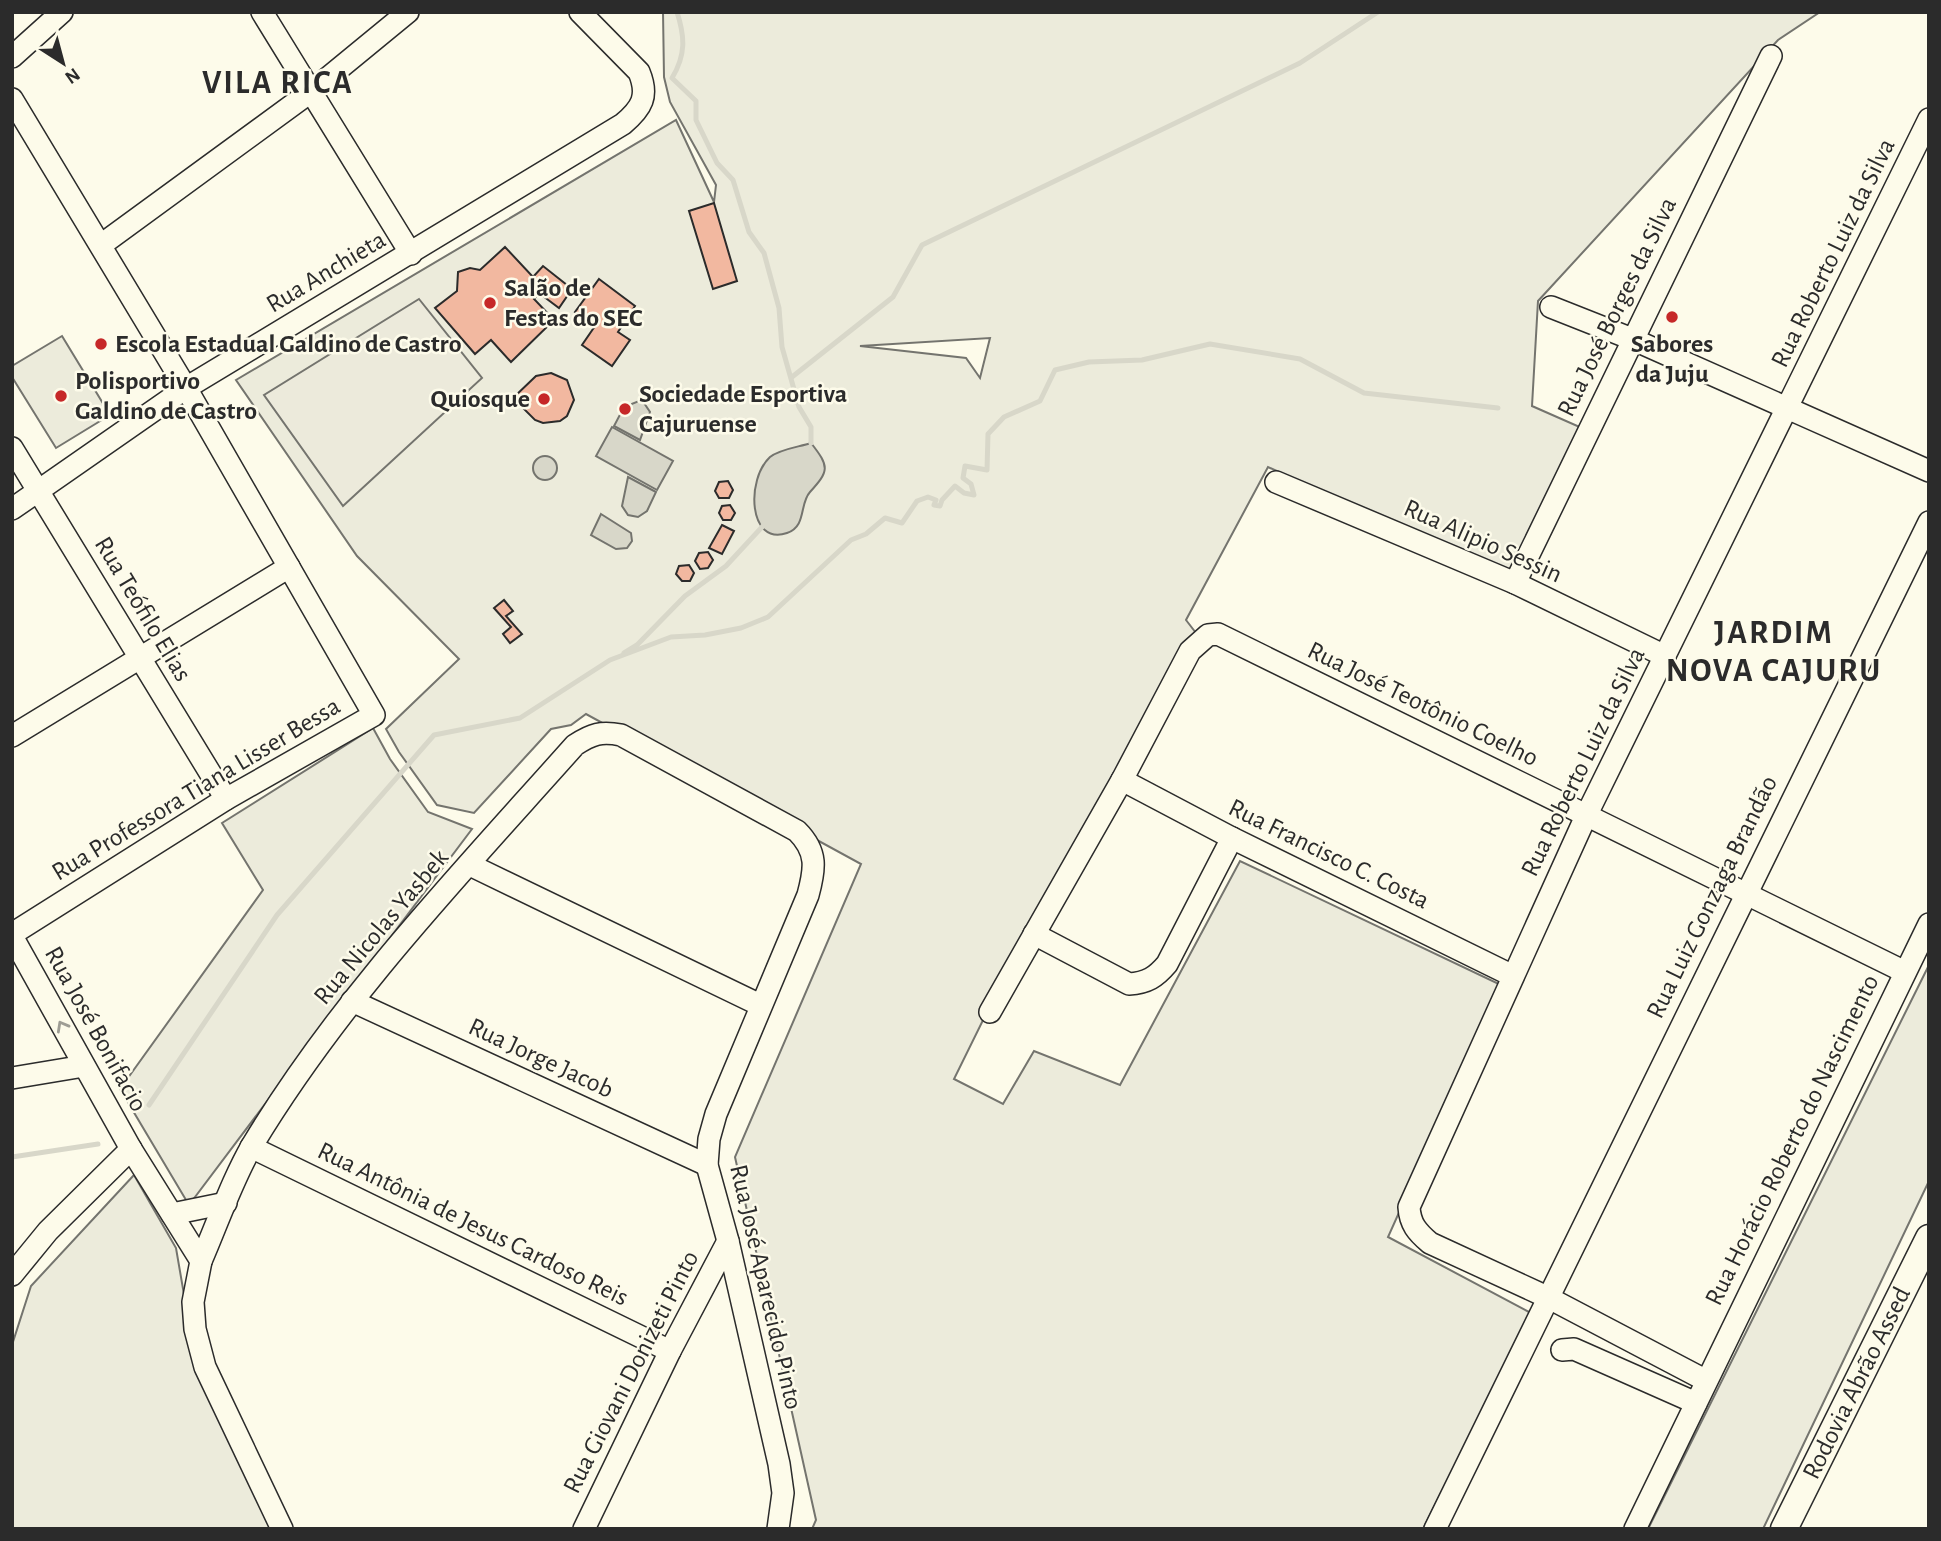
<svg xmlns="http://www.w3.org/2000/svg" width="1941" height="1541" viewBox="0 0 1941 1541" font-family="'Alegreya Sans',sans-serif">
<rect width="100%" height="100%" fill="#fdfbea"/>
<g fill="#ecebdb" stroke="#74746e" stroke-width="2" fill-rule="evenodd">
<path d="M663,12H1820L1778,40L1538,301L1532,406L1582,428L1520,562L1503,573L1268,467L1186,620L1196,633L1023,939L954,1079L1003,1104L1034,1051L1120,1085L1240,861L1501,985L1388,1237L1531,1313L1423,1529H812L816,1520L735,1157L861,864L586,714L571,725L551,729L474,813L437,805L399,752L386,729L459,659L357,556L236,380L676,120L714,202L716,185L670,102L664,77ZM990,338L980,378L966,358L860,346Z"/>
<polygon points="62,336 110,415 56,448 12,377 12,366"/>
<polygon points="373,728 390,759 428,812 472,829 189,1205 120,1089 263,890 222,823"/>
<polygon points="1929,965 1929,1181 1763,1529 1648,1529"/>
<polygon points="134,1175 176,1248 194,1353 279,1529 12,1529 12,1345 31,1286"/>
</g>
<polygon fill="#eceadb" stroke="#74746e" stroke-width="2" points="419,299 482,378 343,506 264,395"/>
<g fill="#d8d7c9" stroke="#74746e" stroke-width="2">
<polygon points="639,401 644,403 650,412 640,440 614,426 624,407"/>
<polygon points="612,427 673,461 657,490 596,456"/>
<path d="M811,443C830,467 829,471 810,492C799,504 807,526 787,533C748,546 746,479 770,457C780,449 799,447 811,443Z"/>
<circle cx="545" cy="468" r="12"/>
<polygon points="628,477 656,492 647,511 638,517 628,515 622,506"/>
<polygon points="601,514 631,533 632,541 627,548 616,549 591,535"/>
</g>
<g fill="none" stroke-linecap="round" stroke-linejoin="round">
<g stroke="#d8d7c9" stroke-width="5">
<path d="M677,12C685,37 686,55 672,78L696,101V120L717,163L733,180L749,232L764,253L779,308L782,347L799,407L811,427V443"/>
<polyline points="792,377 893,297 922,245 1300,63 1378,12"/>
<polyline points="624,653 637,645 685,596 726,566 763,526"/>
<polyline points="149,1105 277,915 434,735 520,718 610,660 671,637 705,635 741,628 768,617 851,540 866,534 885,518 902,523 917,501 928,497 936,500 934,505 940,506 942,500 955,486 964,493 974,495 971,484 963,478 965,466 987,470 988,434 1004,417 1040,401 1055,370 1089,362 1142,360 1210,344 1300,359 1364,393 1498,408"/>
<polyline points="12,1157 98,1144"/>
</g>
</g>
<g fill="#f2b8a0" stroke="#2b2b2b" stroke-width="2">
<polygon points="714,203 737,281 713,289 689,211"/>
<polygon points="505,247 533,277 543,266 572,289 559,308 539,293 534,299 554,320 511,362 491,340 475,354 435,308 457,291 458,272 470,268 480,270"/>
<polygon points="599,279 635,306 618,332 630,340 612,366 582,345 595,326 575,312"/>
<polygon points="551,373 567,380 574,400 567,416 560,421 543,423 535,420 513,398 536,376"/>
<polygon points="728,481 733,490 729,498 719,498 715,491 719,482"/>
<polygon points="730,505 735,513 731,520 723,520 719,513 722,506"/>
<polygon points="722,525 734,531 722,554 709,548"/>
<polygon points="708,552 713,560 708,568 700,569 695,561 699,553"/>
<polygon points="689,565 694,573 690,581 682,581 676,574 679,566"/>
<polygon points="504,600 513,611 506,616 522,634 510,643 503,634 511,627 494,608"/>
</g>
<g fill="none" stroke-linecap="round" stroke-linejoin="round">
<g stroke="#2b2b2b" stroke-width="24">
<g id="minor">
<polyline points="262,12 411,254"/>
<polyline points="12,57 62,12"/>
<polyline points="12,99 186,388 374,715 226,799 12,934"/>
<polyline points="101,245 313,90 408,12"/>
<polyline points="1551,307 1632,339 1929,471"/>
<polyline points="12,448 226,799"/>
<polyline points="1276,482 1515,583 1665,656"/>
<path d="M12,509L186,388L623,124C642,108 649,96 639,72L580,12"/>
<polyline points="1515,583 1771,56"/>
<polyline points="12,736 289,567"/>
<polyline points="1122,780 1232,838 1513,976"/>
<polyline points="470,865 760,1005"/>
<path d="M1034,934L1129,984C1147,983 1156,977 1167,964L1232,838"/>
<polyline points="12,936 131,1149 201,1261 193,1302 195,1329 205,1367 282,1529"/>
<polyline points="352,1001 707,1165"/>
<polyline points="990,1012 1122,780 1190,651 1208,635 1218,634 1905,972"/>
<polyline points="12,1078 84,1066"/>
<polyline points="251,1147 670,1351"/>
<polyline points="172,1214 226,1203"/>
<path d="M201,1261C218,1222 232,1180 253,1144C341,998 462,872 575,745C592,734 601,731 621,735L797,831C818,852 815,869 808,895L716,1114L709,1139L707,1165L728,1241L779,1464L783,1493L778,1529"/>
<polyline points="12,1275 48,1231 131,1149"/>
<polyline points="1562,1350 1574,1349 1696,1403"/>
<path d="M1705,1380L1547,1297L1430,1243C1417,1232 1410,1224 1409,1207L1586,816L1929,119"/>
<polyline points="584,1529 670,1351 728,1241"/>
<polyline points="1435,1529 1929,522"/>
<polyline points="1635,1529 1929,924"/>
</g>
</g>
<g stroke="#2b2b2b" stroke-width="29">
<g id="major">
<path id="s1" d="M1784,1529L1929,1238"/>
</g>
</g>
<use href="#minor" stroke="#fdfbea" stroke-width="21"/>
<use href="#major" stroke="#fdfbea" stroke-width="26"/>
</g>
<defs><path id="oneway-chevron" d="M-2-3.5L2.5 0L-2 3.5" fill="none" stroke-width="1.6" stroke-linecap="round" stroke-linejoin="round" transform="scale(1.75)"/></defs>
<use stroke="#9e9d94" href="#oneway-chevron" transform="translate(62 1026) rotate(-119)"/>
<g fill="#c62828" stroke="#fdfbea" stroke-width="2.5">
<circle cx="490" cy="303" r="7"/>
<circle cx="1672" cy="317" r="7"/>
<circle cx="101" cy="344" r="7"/>
<circle cx="61" cy="396" r="7"/>
<circle cx="544" cy="399" r="7"/>
<circle cx="625" cy="409" r="7"/>
</g>
<g text-anchor="middle" dominant-baseline="central" stroke-width="5" stroke-linejoin="round" paint-order="stroke">
<g font-size="26" fill="#2b2b2b" stroke="#fdfbea">
<text transform="translate(1833 253) rotate(-64)">Rua Roberto Luiz da Silva</text>
<text transform="translate(326 272) rotate(-31)">Rua Anchieta</text>
<text transform="translate(1617 307) rotate(-64)">Rua José Borges da Silva</text>
<text transform="translate(1483 541) rotate(24)">Rua Alipio Sessin</text>
<text transform="translate(143 609) rotate(59)">Rua Teófilo Elias</text>
<text transform="translate(1423 704) rotate(26)">Rua José Teotônio Coelho</text>
<text transform="translate(1583 762) rotate(-64)">Rua Roberto Luiz da Silva</text>
<text transform="translate(196 789) rotate(-31)">Rua Professora Tiana Lisser Bessa</text>
<text transform="translate(1329 854) rotate(26)">Rua Francisco C. Costa</text>
<text transform="translate(1712 897) rotate(-64)">Rua Luiz Gonzaga Brandão</text>
<text transform="translate(381 927) rotate(-50)">Rua Nicolas Yasbek</text>
<text transform="translate(96 1029) rotate(61)">Rua José Bonifacio</text>
<text transform="translate(541 1058) rotate(25)">Rua Jorge Jacob</text>
<text transform="translate(1792 1140) rotate(-64)">Rua Horácio Roberto do Nascimento</text>
<text transform="translate(473 1224) rotate(26)">Rua Antônia de Jesus Cardoso Reis</text>
<text transform="translate(766 1287) rotate(77)">Rua José Aparecido Pinto</text>
<text transform="translate(631 1372) rotate(-63)">Rua Giovani Donizeti Pinto</text>
<text stroke="none"><textPath href="#s1" startOffset="163">Rodovia Abrão Assed</textPath></text>
</g>
<g font-size="26" font-weight="bold" fill="#2b2b2b" stroke="#fdfbea" text-anchor="start">
<text x="504" y="288">Salão de<tspan x="504" dy="30">Festas do SEC</tspan></text>
<text x="115" y="344">Escola Estadual Galdino de Castro</text>
<text x="1672" y="344" text-anchor="middle">Sabores<tspan x="1672" dy="30">da Juju</tspan></text>
<text x="75" y="381">Polisportivo<tspan x="75" dy="30">Galdino de Castro</tspan></text>
<text x="639" y="394">Sociedade Esportiva<tspan x="639" dy="30">Cajuruense</tspan></text>
<text x="530" y="399" text-anchor="end">Quiosque</text>
</g>
<g font-size="33" font-weight="bold" letter-spacing="2" fill="#2b2b2b" stroke="#fdfbea">
<text x="278" y="83">VILA RICA</text>
<text x="1774" y="633">JARDIM<tspan x="1774" dy="38">NOVA CAJURU</tspan></text>
</g>
</g>
<rect width="1941" height="1541" fill="none" stroke="#2b2b2b" stroke-width="28"/>
<g transform="translate(63 63) rotate(144)" stroke="#fdfbea" stroke-width="5" paint-order="stroke">
<path d="M0-5L12 26L0 18L-12 26Z" fill="#2b2b2b"/>
<text y="-10" font-size="19" font-weight="bold" text-anchor="middle" fill="#2b2b2b">N</text>
</g>
</svg>
